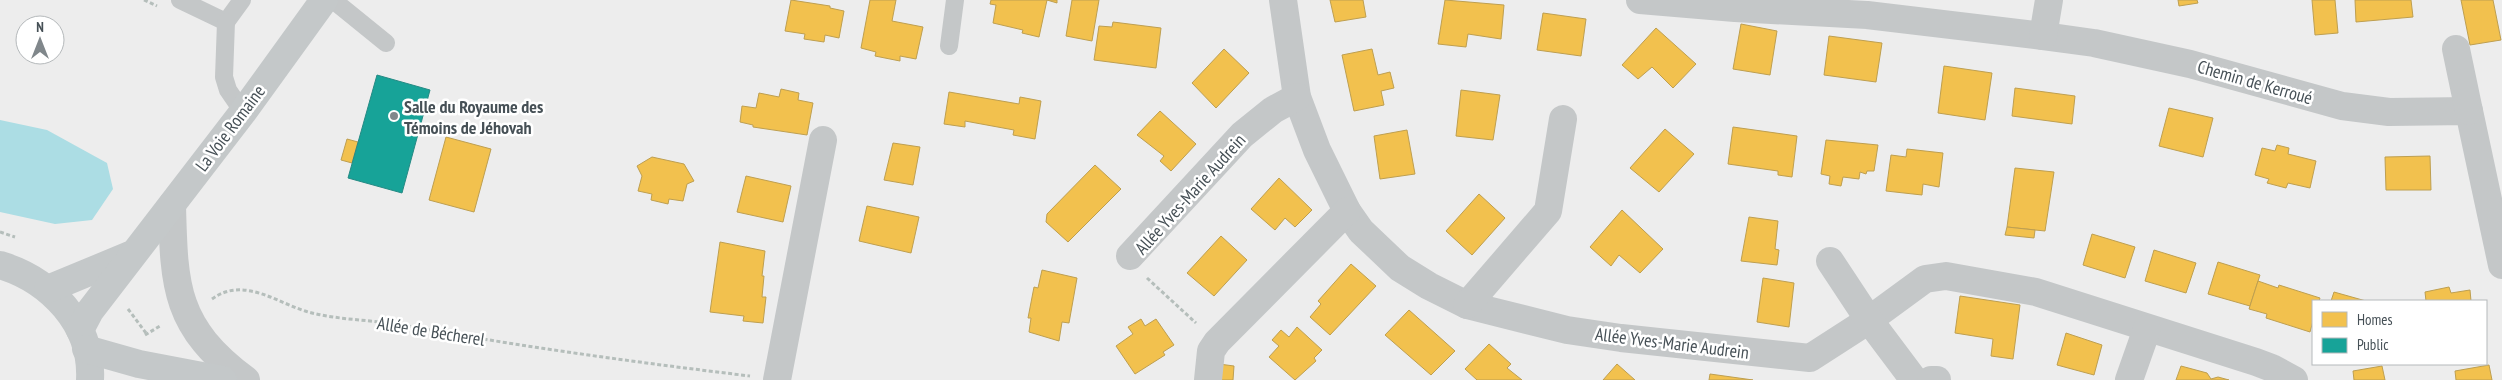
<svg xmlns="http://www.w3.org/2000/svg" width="2502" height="380" viewBox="0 0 2502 380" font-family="'PT Sans Narrow',sans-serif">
<rect width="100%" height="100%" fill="#ededed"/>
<polygon fill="#acdde4" points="0,120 47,130 107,163 113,189 92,220 55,224 0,212"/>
<g fill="#f2c14e" stroke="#be9f50">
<polygon points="791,0 830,6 830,8 844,11 839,38 825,35 824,42 804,39 805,34 785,31"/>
<polygon points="870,0 896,0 892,21 923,27 916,59 900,56 900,61 875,56 876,52 861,48"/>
<polygon points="991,0 1057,0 1057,3 1047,0 1039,37 1022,33 1023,30 993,23 996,5 990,4"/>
<polygon points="1072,0 1099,0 1092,41 1066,36"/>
<polygon points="1330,0 1363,0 1366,17 1335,22"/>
<polygon points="1445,0 1504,5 1501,39 1468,34 1466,47 1438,44"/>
<polygon points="2178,0 2197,0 2198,3 2179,6"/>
<polygon points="2312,0 2335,0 2338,33 2315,35"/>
<polygon points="2355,0 2411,0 2413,17 2356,22"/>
<polygon points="2461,0 2493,0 2501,40 2470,45"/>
<polygon points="1543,13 1586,19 1581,56 1537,50"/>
<polygon points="1113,22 1161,28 1156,68 1094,60 1099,26 1112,27"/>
<polygon points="1741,24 1777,31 1770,75 1733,69"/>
<polygon points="1656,28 1696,64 1673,88 1652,67 1638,79 1622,65"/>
<polygon points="1829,36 1882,43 1876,82 1824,75"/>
<polygon points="1224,49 1249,73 1216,108 1192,83"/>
<polygon points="1372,49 1378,75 1390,72 1394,88 1381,91 1384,105 1354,111 1342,55"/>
<polygon points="1944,66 1992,73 1985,120 1938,113"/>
<polygon points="2015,88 2075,96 2072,124 2012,116"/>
<polygon points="781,89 799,93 798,100 813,103 807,135 753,127 753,125 740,122 742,106 756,108 759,93 779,97"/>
<polygon points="1461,90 1500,95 1493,140 1456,136"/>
<polygon points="949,92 1019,104 1020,97 1041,101 1035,139 1013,135 1014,130 965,121 965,127 944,124"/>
<polygon points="2169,108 2213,118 2203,157 2159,146"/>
<polygon points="1160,111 1196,144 1171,171 1160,161 1164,156 1137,135"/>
<polygon points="1733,127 1797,136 1792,177 1778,175 1778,171 1728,164"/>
<polygon points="1665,129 1694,154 1659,192 1630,168"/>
<polygon points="1407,130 1415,174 1380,179 1374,136"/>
<polygon points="446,137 491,149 474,212 429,200"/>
<polygon points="347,139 358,142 352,163 341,160"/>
<polygon points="1826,140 1878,145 1874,171 1867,171 1866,174 1860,172 1859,179 1843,177 1841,186 1829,184 1830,176 1821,174"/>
<polygon points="893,143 920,147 913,185 884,180"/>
<polygon points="2277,145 2289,148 2288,154 2316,161 2310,188 2288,183 2286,188 2267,183 2269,179 2255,175 2262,148 2275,151"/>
<polygon points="1907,149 1943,153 1939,187 1923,184 1922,195 1886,191 1891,155 1906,157"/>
<polygon points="2430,156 2431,190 2386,190 2385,157"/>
<polygon points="652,157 684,164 694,181 687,184 683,201 669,199 668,204 651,200 652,194 638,191 642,176 637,166"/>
<polygon points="1095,165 1121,189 1068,242 1046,222 1047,214"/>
<polygon points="2015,168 2054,172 2045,231 2007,227"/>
<polygon points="746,176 791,186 783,222 737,212"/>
<polygon points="1279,178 1312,210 1295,227 1285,218 1275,230 1251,209"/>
<polygon points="1479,194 1505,218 1472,255 1446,231"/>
<polygon points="867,206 919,217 911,253 859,241"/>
<polygon points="1622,210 1663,249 1640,273 1619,255 1611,266 1590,247"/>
<polygon points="1749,217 1778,221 1775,249 1779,250 1777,265 1741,261"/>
<polygon points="2007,227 2035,230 2034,238 2005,235"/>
<polygon points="2092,234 2135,247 2125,278 2083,265"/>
<polygon points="1221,236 1247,260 1214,296 1187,273"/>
<polygon points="720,242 765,251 762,276 764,276 762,297 766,297 763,323 743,321 744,316 710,312"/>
<polygon points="2154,250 2196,263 2186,293 2145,281"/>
<polygon points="2218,262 2260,275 2250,306 2208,294"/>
<polygon points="1351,264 1376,286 1330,335 1310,317 1321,304 1318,301"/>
<polygon points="1042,270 1077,278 1069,323 1062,322 1059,341 1029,332 1031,318 1028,318 1034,287 1038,288"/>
<polygon points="1763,278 1794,283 1789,327 1757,322"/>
<polygon points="2258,281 2278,288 2279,285 2320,298 2319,301 2313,301 2313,321 2310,332 2266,318 2267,314 2249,309"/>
<polygon points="2449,287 2451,293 2470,290 2471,301 2426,301 2425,292"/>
<polygon points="2334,292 2366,301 2331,301"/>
<polygon points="1960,296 2020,305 2013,359 1991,356 1993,339 1955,333"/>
<polygon points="1409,310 1455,351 1431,375 1385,335"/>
<polygon points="1141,319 1145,326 1156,319 1174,345 1163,352 1165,355 1135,374 1116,346 1133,334 1128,327"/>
<polygon points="1297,327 1322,350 1314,358 1316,361 1295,380 1269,357 1279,346 1272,340 1281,330 1289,337"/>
<polygon points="2066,333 2102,345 2094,375 2057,365"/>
<polygon points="1489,344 1511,364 1507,368 1522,380 1477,380 1465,369"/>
<polygon points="1219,364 1234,366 1233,380 1216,380"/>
<polygon points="1617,364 1635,380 1603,380"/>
<polygon points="2489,365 2492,380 2456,380 2455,371"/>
<polygon points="2181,366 2207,373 2211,379 2218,377 2229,380 2176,380"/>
<polygon points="2382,366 2385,380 2354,380 2353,371"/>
<polygon points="1710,374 1753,380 1709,380"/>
</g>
<polygon fill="#17a398" stroke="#258a84" points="377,75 430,90 402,193 348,178"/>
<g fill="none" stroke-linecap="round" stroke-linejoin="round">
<g stroke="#b5bebb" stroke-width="3" stroke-dasharray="4 2.5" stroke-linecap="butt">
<polyline points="144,0 157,6"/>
<polyline points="0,232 15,237"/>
<polyline points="1147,278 1196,323"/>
<path d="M212,299C245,275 279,305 312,313C341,320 372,320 402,325C517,346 633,362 750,376"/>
<polyline points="128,309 146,333"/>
<polyline points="145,335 160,326"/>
</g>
<g stroke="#c4c7c8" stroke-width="18">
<polyline points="180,0 226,22 242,0"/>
<polyline points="333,0 386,43"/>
<polyline points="226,22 224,77 228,90 243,112"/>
<polyline points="949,46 955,0"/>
</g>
<g stroke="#c4c7c8" stroke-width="28">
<polyline points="1283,0 1297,97 1317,150 1347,211 1361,231 1400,268 1429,286 1467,305 1567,330 1621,338 1810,358 1869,320 1925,279 1946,276 2036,292 2256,362 2272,368 2294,380"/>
<polyline points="1640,0 1735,8 1867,15 2043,36 2094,43 2190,64 2342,106 2389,112 2469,111 2502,265"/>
<polyline points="2043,36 2049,0"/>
<polyline points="2456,49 2469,111"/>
<path d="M172,205C174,288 175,327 246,380"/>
<polyline points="1130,256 1242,135 1273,110 1297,97"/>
<polyline points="1830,261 1869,320 1914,380"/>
<polyline points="1467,305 1548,211 1563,119"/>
<polyline points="777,380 823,140"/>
<polyline points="1208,380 1211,351 1217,342 1347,211"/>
<polyline points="1931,380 1937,380"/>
<polyline points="2129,380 2147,329"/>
</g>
<g stroke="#c4c8c9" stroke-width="28">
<path d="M0,265C50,280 93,324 90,380"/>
<polyline points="48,289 130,255"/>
<polyline points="80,330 90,311 243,112 324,0"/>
<polyline points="86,349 139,364 223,380"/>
</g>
</g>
<circle fill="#80878b" stroke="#fff" stroke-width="2" cx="394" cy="116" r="5"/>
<g text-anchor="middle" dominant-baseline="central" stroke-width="5" stroke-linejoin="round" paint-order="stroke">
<g font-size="18" fill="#465056" stroke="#fff">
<text transform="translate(2255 82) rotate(16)">Chemin de Kerroué</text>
<text transform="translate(230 128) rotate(-53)">La Voie Romaine</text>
<text transform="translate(1190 194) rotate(-48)">Allée Yves-Marie Audrein</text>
<text transform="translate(431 331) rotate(9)">Allée de Bécherel</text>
<text transform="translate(1672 343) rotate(7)">Allée Yves-Marie Audrein</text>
</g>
<g font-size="18" font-weight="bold" fill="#465056" stroke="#fff" text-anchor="start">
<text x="404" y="106">Salle du Royaume des<tspan x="404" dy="21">Témoins de Jéhovah</tspan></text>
</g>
</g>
<rect x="2312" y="300" width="175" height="65" fill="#ffffff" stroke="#b5b9bb"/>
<rect x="2322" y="312" width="25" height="15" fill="#f2c14e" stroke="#b5b9bb"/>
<text x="2357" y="325" font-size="15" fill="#465056">Homes</text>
<rect x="2322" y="338" width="25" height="15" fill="#17a398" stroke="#b5b9bb"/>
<text x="2357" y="350" font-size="15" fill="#465056">Public</text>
<g transform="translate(40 40)"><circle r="24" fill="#ffffff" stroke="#b5b9bb"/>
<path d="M0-4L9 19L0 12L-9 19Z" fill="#80878b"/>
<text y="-8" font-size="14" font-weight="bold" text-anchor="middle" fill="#465056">N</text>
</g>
</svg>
